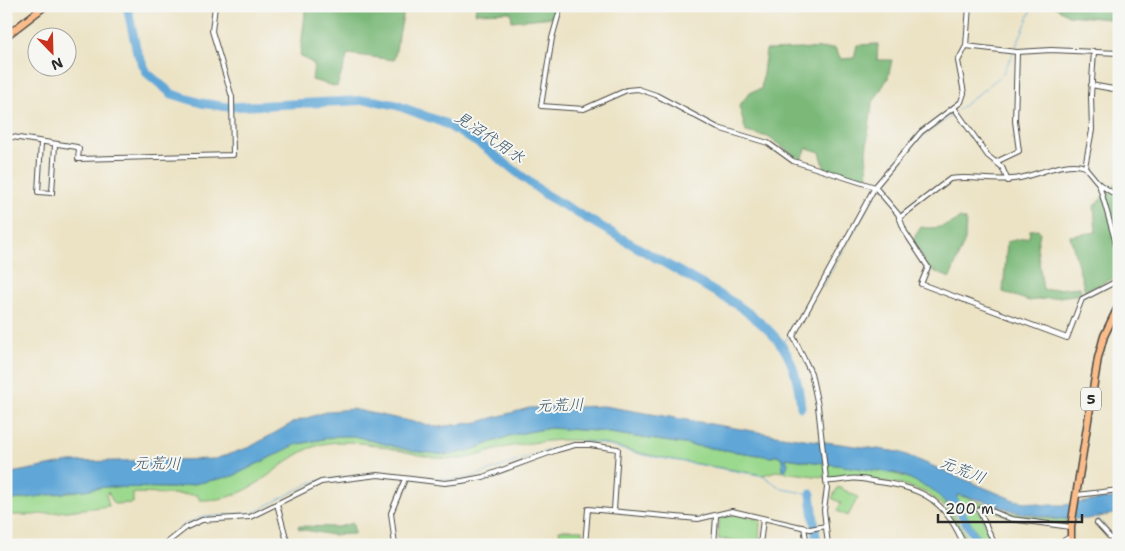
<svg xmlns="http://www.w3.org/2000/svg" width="1125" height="551" viewBox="0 0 1125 551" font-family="'Shantell Sans','Klee One',sans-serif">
<rect width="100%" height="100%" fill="#f6f6f2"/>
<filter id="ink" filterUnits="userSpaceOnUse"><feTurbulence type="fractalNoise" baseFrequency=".02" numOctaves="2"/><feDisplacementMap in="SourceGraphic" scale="10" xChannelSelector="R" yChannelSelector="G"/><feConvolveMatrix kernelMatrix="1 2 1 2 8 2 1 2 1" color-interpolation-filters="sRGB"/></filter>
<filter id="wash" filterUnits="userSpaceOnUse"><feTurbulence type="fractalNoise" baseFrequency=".0096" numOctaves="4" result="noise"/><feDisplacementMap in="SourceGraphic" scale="20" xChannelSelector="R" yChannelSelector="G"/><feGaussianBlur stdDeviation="1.12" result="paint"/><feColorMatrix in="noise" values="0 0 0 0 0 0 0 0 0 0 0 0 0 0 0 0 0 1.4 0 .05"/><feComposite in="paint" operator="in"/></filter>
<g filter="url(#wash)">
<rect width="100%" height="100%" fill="#ece3c5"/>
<g fill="#9bd98e" stroke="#63825c">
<path d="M550,428L596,431L772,457L777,455L782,458L783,470L787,463L786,458C824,465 906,467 934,491C951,506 960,525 970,545H966L947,509L927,493L901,484L848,477L830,478L776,471L763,475C725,468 686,463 648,455C622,449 598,440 570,440C550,440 527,443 507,447C488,451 471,460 452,459C411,458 369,437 329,443C292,448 270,481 237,494C225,499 213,500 200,500L197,495L133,493V503L114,504L108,492L106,494L109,506L33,515H6V501L105,487L174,488L233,476L295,445L337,436H354L412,451L448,455L468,451L512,435Z"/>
<polygon points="838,487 858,497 848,516 837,511 841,503 832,498"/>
<polygon points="958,495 1012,513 1056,520 1067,519 1066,525 1013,518 981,506 978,508 994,545 984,545 957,498"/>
<polygon points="737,514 760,520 759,543 718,539 720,517"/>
<polygon points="559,530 582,530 582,545 562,545"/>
</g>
<g fill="#7cb979" stroke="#547252">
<polygon points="306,6 405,6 394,60 348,54 337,87 312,80 314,64 300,56"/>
<polygon points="476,6 557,6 554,17 512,21 511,12 475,13"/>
<polygon points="1054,6 1119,6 1118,20 1068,15"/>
<polygon points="878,44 877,60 892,60 888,78 872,104 866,152 868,178 825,169 820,152 807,148 801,160 768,137 746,132 739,106 750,92 761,89 766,50 835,48 841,59 854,58 857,45"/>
<path d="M1119,180C1119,202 1122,230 1119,251C1117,264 1113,261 1117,277L1085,291L1070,236L1096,232L1094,206Z"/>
<path d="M960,218L966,220L965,240L950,278L929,269L913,239L921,227C933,230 950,226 960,218Z"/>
<polygon points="1038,229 1040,233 1037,247 1043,290 1080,287 1082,294 1029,301 1003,292 1007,242 1029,237 1030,230"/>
<polygon points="353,523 354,534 332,535 299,529 298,526 338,527"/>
</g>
<polygon fill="#61a7d7" stroke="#466981" points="604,406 782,436 899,452 1014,500 1045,505 1064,505 1119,497 1119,513 1087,519 1057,519 1013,511 981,500 958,495 947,504 933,490 900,474 786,458 788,464 786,470 783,470 782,458 777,455 772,457 596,431 550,428 512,435 468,451 448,455 412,451 354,436 337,436 295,445 233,476 174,488 105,487 6,501 6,474 69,462 215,459 250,447 294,422 329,411 352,409 438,427 478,422 529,408"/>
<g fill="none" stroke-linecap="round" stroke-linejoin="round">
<g stroke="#61a7d7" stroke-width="1">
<polyline points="1015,49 1033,6"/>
<polyline points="958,110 1002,75 1013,53"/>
<polyline points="916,141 955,113"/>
<polyline points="879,188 896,165"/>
<polyline points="823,286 877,191"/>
<polyline points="781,343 791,336"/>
<polyline points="1097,517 1119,543"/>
<polyline points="161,545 184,525 203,517 253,513 312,482 375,473 450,480 472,477 546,451 583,442 598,443 644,455 764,476 782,489 811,494"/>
</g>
<path stroke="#61a7d7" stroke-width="5" d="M546,195L736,304C779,334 796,354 801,407"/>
<g stroke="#61a7d7" stroke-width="9">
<path d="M127,6L137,52L147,73L172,94L201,103L228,107L371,100L396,105L444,123L483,146L546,195L736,304C779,334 796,354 801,407"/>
<polyline points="948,491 979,545"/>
<polyline points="811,494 817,545"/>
</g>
</g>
</g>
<g filter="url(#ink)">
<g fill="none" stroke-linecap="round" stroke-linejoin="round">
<g stroke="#484742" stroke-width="6">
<g id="street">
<polyline points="561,6 552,38 541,106 584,109 627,90 638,89 656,95 718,128 768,143 793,161 875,187 898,214 905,232 928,267 921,284 1067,338 1082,299 1119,280"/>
<polyline points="969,6 966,46 1017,52 1051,50 1119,53"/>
<polyline points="1091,85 1119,90"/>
<polyline points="955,109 988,156 1002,167 1008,181"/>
<polyline points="6,136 77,147 79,149 78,159 233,155 232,97 212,31 215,6"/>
<polyline points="41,143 38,192 52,193 55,145"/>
<polyline points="996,162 1019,151 1015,121 1017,52"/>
<polyline points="1085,167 1092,130 1091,96 1094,51"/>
<polyline points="1099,184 1115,240 1119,267"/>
<path d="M899,218L950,179C973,175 994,183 1020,178C1039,174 1067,160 1085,167L1099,184L1119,197"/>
<path d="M826,481C835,482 840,480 849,479C858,477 870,481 879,482C925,488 946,502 964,545"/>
<polyline points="1077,495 1119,490"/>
<polyline points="277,504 288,545"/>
<polyline points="1097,523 1117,545"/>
<polyline points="804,527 807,545"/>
<polyline points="164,545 187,527 202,520 250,517 321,482 378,475 445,483 462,481 483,477 557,450 575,445 590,445 618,449 614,510"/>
<polyline points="395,545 391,513 405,479"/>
<polyline points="585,545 588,509 698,519 732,511 810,529 826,526"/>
<polyline points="714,545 716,516"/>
<polyline points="760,545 763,519"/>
<polyline points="828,545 824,510 827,488 818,406 811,373 793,336 875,187 921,132 961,102 964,93 958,61 966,46"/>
<polyline points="995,545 979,510 982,507 1011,519 1071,527"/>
<polyline points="1056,545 1070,537"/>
</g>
</g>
<g stroke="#484742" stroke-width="9">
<g id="primary">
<polyline points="6,36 45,6"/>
<polyline points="1071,545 1071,527 1098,358 1104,336 1119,305"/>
</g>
</g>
<use href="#street" stroke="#fff" stroke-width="4"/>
<use href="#primary" stroke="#f9bc8a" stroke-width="6"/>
</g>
</g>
<g text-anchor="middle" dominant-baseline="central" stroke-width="4" stroke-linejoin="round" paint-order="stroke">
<rect fill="#f6f6f2" stroke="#686867" stroke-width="1" x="1081" y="387.5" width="20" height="23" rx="4"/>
<g font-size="14" font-weight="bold" fill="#2b2b2b">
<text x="1091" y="399">5</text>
</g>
<g font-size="16" font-style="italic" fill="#3e5667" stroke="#f6f6f2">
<text transform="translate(490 137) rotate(34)">見沼代用水</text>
<text transform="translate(560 405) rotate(-2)">元荒川</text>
<text transform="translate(157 463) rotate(1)">元荒川</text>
<text transform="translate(963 470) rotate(22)">元荒川</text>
</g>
</g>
<rect width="1125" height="551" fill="none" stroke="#f6f6f2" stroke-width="25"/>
<g transform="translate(52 52) rotate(157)"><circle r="24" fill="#f6f6f2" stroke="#a5a5a2"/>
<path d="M0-4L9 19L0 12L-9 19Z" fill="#c8321e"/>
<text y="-8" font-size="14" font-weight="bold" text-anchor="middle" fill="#2b2b2b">N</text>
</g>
<path d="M938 514v8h144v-8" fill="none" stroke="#2b2b2b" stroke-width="2.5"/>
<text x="945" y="514" font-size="15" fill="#2b2b2b" stroke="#f6f6f2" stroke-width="4" paint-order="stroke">200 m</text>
</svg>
